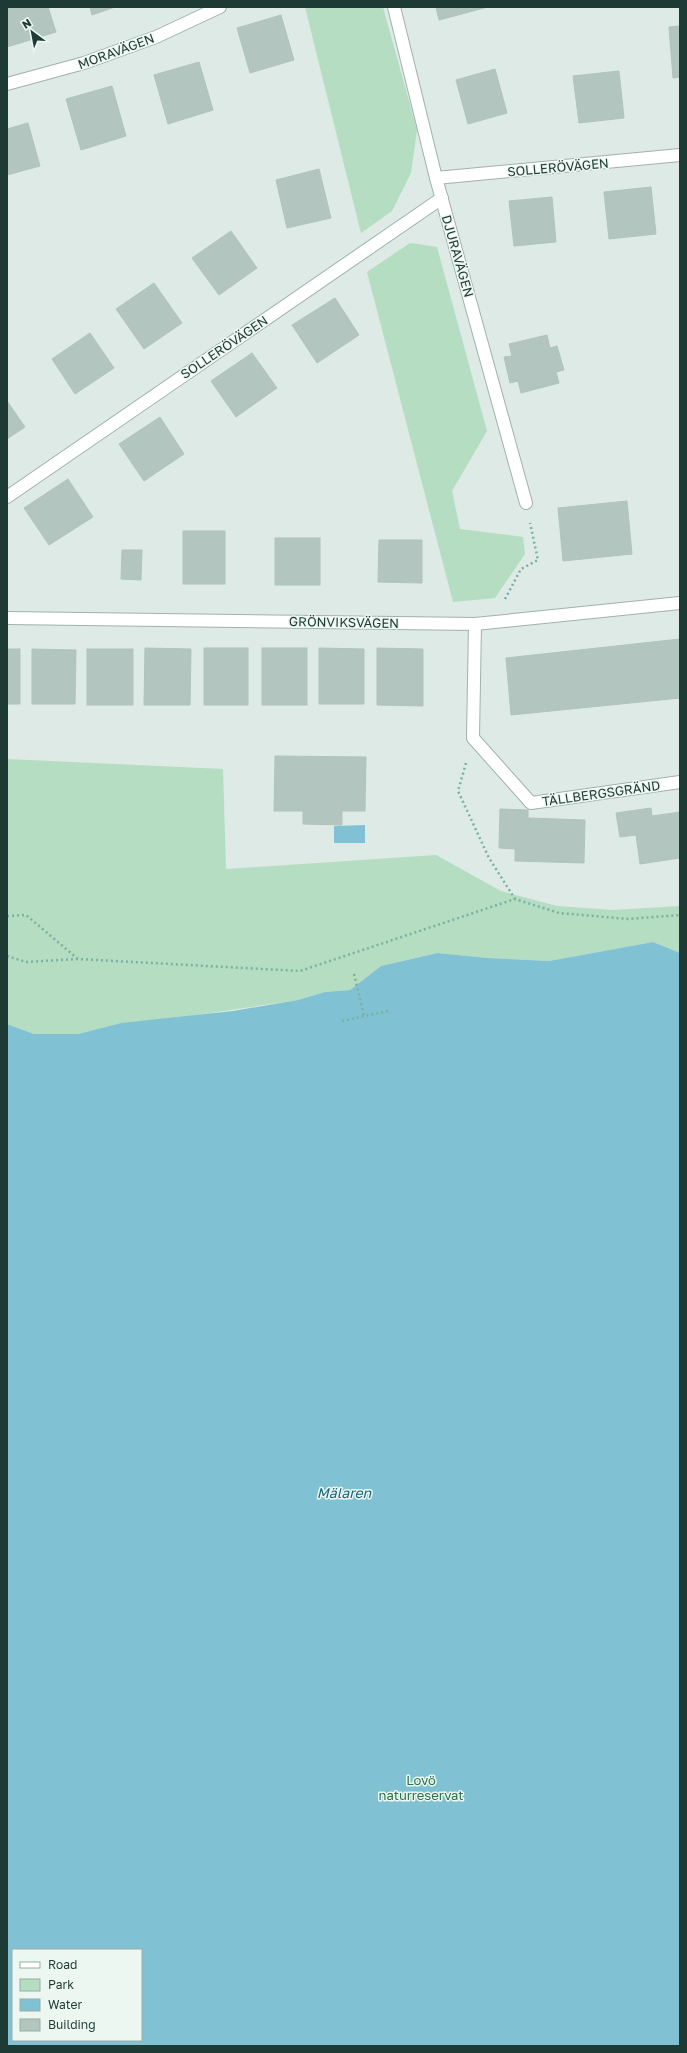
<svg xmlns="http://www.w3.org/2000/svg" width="687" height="2053" viewBox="0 0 687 2053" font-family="'Golos Text',sans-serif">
<rect width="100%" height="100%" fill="#ddeae5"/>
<g fill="#b4ddc1">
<polygon points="305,7 383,7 417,130 411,173 392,211 361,233"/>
<polygon points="410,243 437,247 487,431 452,491 460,529 523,537 525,554 495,598 453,602 367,272"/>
<polygon points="7,759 223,769 226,869 436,855 501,891 557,906 613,910 680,906 680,953 653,942 549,961 488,958 436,953 381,966 350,990 325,992 298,1000 177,1018 121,1023 78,1034 34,1034 7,1024"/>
</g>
<g fill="#80c2d3" fill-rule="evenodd">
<polygon points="365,825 365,843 334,843 334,826"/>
<path d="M653,942L680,953V2046H7V1024L34,1034H78L121,1023L233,1011L298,1000L325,992L350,990L381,966L437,953L488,958L549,961ZM13,1950H141V2040H13Z"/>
</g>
<g fill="#b2c5be" stroke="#afc4bc">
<polygon points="7,7 48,7 56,32 7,47"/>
<polygon points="90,7 115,7 92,15"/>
<polygon points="436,7 488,7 439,20"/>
<polygon points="281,15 294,60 250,73 237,28"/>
<polygon points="680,26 680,77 673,78 669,27"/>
<polygon points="199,62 213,110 168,124 154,75"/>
<polygon points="495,69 507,113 468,124 456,80"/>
<polygon points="619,71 624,118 579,123 573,76"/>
<polygon points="112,86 126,136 81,150 66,99"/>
<polygon points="28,123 40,166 7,175 7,129"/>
<polygon points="319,169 331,218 287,228 276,180"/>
<polygon points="651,187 656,234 609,239 604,192"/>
<polygon points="552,197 556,242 514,246 509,201"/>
<polygon points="231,231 257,268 219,295 192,258"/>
<polygon points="154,283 182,323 144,349 116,309"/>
<polygon points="335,298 359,335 317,363 292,325"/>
<polygon points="90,333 114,368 75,394 52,359"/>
<polygon points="547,335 550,348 557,346 564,370 556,372 559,383 521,393 518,381 510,383 504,357 512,356 509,344"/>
<polygon points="252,353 277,388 236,417 211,381"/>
<polygon points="7,401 25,427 7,439"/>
<polygon points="160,417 184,454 144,481 119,444"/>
<polygon points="68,479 93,517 49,545 24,508"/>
<polygon points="627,501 632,554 563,561 558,508"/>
<rect x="183" y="531" width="42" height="53"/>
<rect x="275" y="538" width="45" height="47"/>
<polygon points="379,540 422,540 422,583 378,582"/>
<polygon points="122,550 142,550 141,580 121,579"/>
<polygon points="680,639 680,698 511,715 506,658"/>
<polygon points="145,648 191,649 190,705 144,705"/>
<rect x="204" y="648" width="44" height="57"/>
<rect x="262" y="648" width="45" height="57"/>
<polygon points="319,648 364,649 364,704 319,704"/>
<polygon points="377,648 423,649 423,706 377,705"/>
<rect x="7" y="649" width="13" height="55"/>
<polygon points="32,649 76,650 75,704 32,704"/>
<rect x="87" y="649" width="46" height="56"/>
<polygon points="275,756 366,757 365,811 342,811 342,825 303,824 303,811 274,811"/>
<polygon points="651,808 652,816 680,812 680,858 640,864 636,835 620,837 616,813"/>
<polygon points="500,809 528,810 528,818 585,820 584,863 515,861 515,849 499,848"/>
</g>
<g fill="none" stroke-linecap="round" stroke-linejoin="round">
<g stroke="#a0b2ac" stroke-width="14">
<g id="minor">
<polyline points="394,7 436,178 526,503"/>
<polyline points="7,84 84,63 156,37 220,7"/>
<polyline points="436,178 680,155"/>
<polyline points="7,497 442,198"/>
<polyline points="7,618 475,624 680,603"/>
<polyline points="475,624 473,738 531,803 680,782"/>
</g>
</g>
<g stroke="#7bb0a2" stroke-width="2.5" stroke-dasharray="2 3" stroke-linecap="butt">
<polyline points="505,599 521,569 538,560 530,523"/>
<polyline points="466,763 458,791 489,858 515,899"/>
<polyline points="7,916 26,915 78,959"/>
<polyline points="7,956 26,962 78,959 300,971 515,899 559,913 628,919 680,915"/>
<polyline points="354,974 364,1016"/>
<polyline points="342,1021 388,1011"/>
</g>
<use href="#minor" stroke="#fff" stroke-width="12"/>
</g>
<g text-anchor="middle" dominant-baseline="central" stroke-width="3" stroke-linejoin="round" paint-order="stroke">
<g font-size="13" fill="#1e3a34" stroke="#edf7f2">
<text transform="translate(116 51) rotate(-20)">MORAVÄGEN</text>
<text transform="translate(558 167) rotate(-5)">SOLLERÖVÄGEN</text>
<text transform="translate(458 256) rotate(74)">DJURAVÄGEN</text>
<text transform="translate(224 347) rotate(-34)">SOLLERÖVÄGEN</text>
<text transform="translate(344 622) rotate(1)">GRÖNVIKSVÄGEN</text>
<text transform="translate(601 793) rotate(-8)">TÄLLBERGSGRÄND</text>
</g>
<g font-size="13" fill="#267348" stroke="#edf7f2">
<text x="421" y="1780">Lovö<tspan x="421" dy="15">naturreservat</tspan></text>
</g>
<g font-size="14" font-style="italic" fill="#156378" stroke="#edf7f2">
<text x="344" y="1492">Mälaren</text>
</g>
</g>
<rect width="687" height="2053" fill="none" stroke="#1e3a34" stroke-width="16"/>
<rect x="12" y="1949" width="130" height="92" fill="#edf7f2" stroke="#9aaba6"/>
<rect x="20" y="1962" width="20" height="6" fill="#ffffff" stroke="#9aaba6"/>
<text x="48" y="1969" font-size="12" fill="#1e3a34">Road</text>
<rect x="20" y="1979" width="20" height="12" fill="#b4ddc1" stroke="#9aaba6"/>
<text x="48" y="1989" font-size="12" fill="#1e3a34">Park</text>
<rect x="20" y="1999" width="20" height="12" fill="#80c2d3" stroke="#9aaba6"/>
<text x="48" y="2009" font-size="12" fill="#1e3a34">Water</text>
<rect x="20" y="2019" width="20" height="12" fill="#b2c5be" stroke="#9aaba6"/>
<text x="48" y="2029" font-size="12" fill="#1e3a34">Building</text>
<g transform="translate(32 32) rotate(328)" stroke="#edf7f2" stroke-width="3" paint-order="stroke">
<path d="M0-3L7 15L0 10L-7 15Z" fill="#1e3a34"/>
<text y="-6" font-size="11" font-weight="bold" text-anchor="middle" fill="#1e3a34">N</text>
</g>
</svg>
